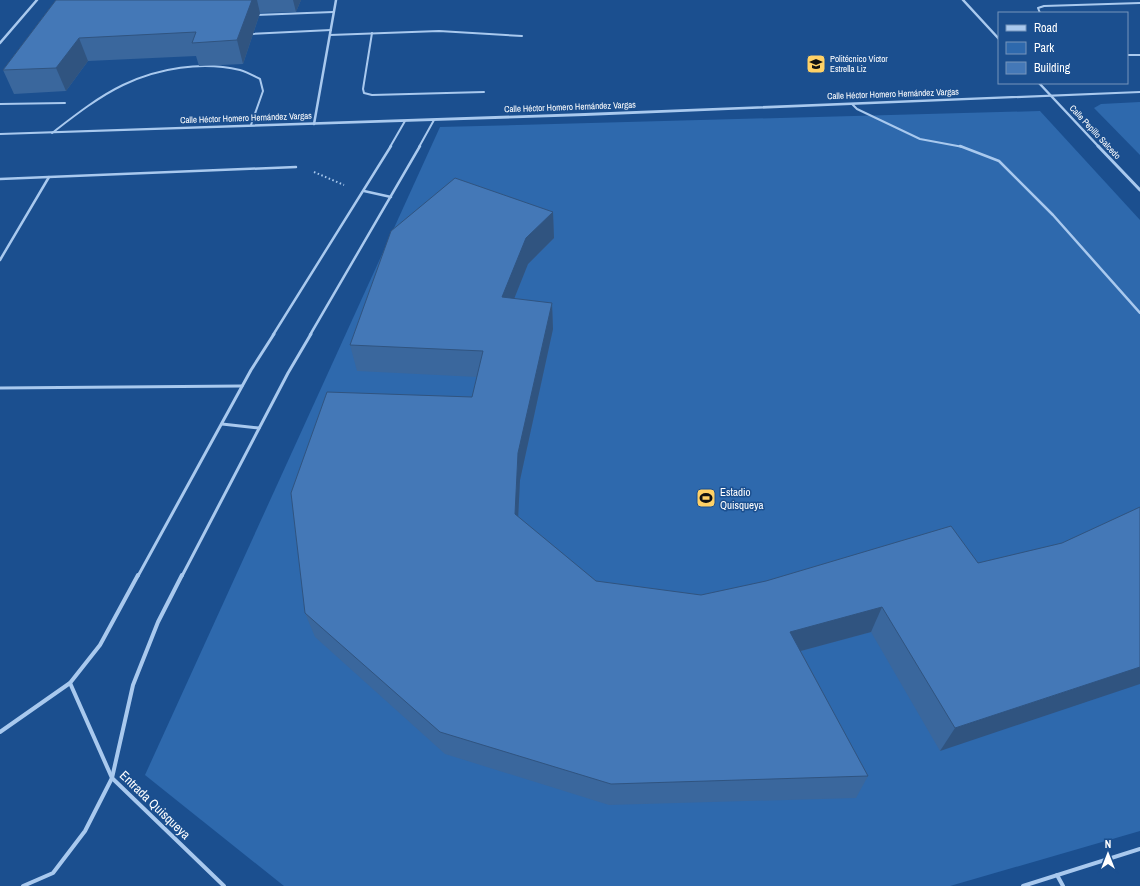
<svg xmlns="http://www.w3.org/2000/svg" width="1140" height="886" viewBox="0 0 1140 886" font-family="'Archivo Narrow',sans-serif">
<rect width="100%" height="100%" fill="#1b4f8f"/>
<g fill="#2e69ad">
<polygon points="1140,102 1140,155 1094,108 1101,104"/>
<polygon points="1040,111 1140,220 1140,831 950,886 284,886 145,775 440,127"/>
</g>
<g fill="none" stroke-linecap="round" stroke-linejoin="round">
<polyline stroke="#a9c9ee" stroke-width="2" stroke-dasharray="1.5 2.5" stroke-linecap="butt" points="314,172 344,185"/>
<g stroke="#a9c9ee" stroke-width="2">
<polyline points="1040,13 1038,8 1044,6 1140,3"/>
<polyline points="256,15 333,12"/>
<polyline points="372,33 363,89 364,93 372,95 484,92"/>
<polyline points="250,34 331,30"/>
<polyline points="330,35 439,31 522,36"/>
<polyline points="1127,55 1140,55"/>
<polyline points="0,104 65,103"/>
<polyline points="852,104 857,109 920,139 963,147"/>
<path d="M52,133C74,116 98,97 123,85C158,68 202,61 240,70C247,72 254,76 260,79L263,91L251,125"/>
<polyline points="390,147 405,121"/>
<polyline points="419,147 434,120"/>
</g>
<g stroke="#a9c9ee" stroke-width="2.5">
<polyline points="960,146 999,161 1053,215 1140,313"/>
<polyline points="0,179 296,167"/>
<polyline points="364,191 391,197"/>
<polyline points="0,260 49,177"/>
<polyline points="273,335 391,146"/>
<polyline points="310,335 420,146"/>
</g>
<g stroke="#a9c9ee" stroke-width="3">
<polyline points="0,388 242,386"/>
<polyline points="222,424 259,428"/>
<polyline points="138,576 251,370 274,334"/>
<polyline points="182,576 288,373 311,334"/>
</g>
<g stroke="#a9c9ee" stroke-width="4">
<polyline points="70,683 112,778 224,886"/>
<polyline points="0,732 70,683 100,645 138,575"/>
<polyline points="1057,875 1063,886"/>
<polyline points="23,886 53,873 85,831 112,778 133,685 158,622 182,575"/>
<polyline points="1023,886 1140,849"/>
</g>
<g stroke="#a9c9ee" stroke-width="2.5">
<polyline points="963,0 999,39"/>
<polyline points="0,43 37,0"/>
<polyline points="1039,83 1099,147"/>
<polyline points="314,124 336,0"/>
</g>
<polyline stroke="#a9c9ee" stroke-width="3" points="1098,146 1140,190"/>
<polygon fill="#a9c9ee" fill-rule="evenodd" points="1140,91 1140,93 585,116 0,135 0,133 585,113"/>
</g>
<g fill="#3a679d">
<polygon points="56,0 301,0 296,12 260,13 243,64 199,66 196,56 88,61 66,91 14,94 3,70"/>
<polygon points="553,212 554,238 528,264 514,299 552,303 553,329 520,480 518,517 596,581 701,595 978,563 1062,543 1140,507 940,751 871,632 801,651 868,776 856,798 609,805 445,754 315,637 305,613 472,397 477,377 357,371 350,345"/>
</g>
<g fill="#305480">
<polygon points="252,0 257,0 260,13 243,64 237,40"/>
<polygon points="293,0 301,0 296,12"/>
<polygon points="79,38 88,61 66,91 56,68"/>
<polygon points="553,212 554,238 528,264 504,324 502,297 526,238"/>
<polygon points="552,303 553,329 520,480 517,540 515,514 518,453"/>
<polygon points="882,607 871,632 782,656 790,632"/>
<polygon points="1140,667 1140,684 940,751 955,728"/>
</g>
<g fill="#4478b7" stroke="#305480">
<polygon points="56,0 252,0 237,40 192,43 196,32 79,38 56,68 3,70"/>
<polygon points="455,178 553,212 526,238 502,297 552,303 518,453 515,514 596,581 701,595 766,581 951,526 978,563 1062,543 1140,507 1140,667 955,728 882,607 790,632 868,776 611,784 440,732 305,613 291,493 327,392 472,397 483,351 350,345 391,231"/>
</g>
<defs>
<g id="school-square" transform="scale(1)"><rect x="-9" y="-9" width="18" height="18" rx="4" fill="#ffd166" stroke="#1b4f8f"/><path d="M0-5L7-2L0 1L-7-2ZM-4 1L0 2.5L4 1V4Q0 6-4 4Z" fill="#111"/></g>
<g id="stadium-square" transform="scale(1)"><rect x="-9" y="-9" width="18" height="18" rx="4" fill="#ffd166" stroke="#1b4f8f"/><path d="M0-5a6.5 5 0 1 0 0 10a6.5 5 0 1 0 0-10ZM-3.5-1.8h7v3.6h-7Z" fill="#111"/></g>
</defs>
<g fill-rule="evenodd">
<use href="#school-square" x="816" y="64"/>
<use href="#stadium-square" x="706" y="498"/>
</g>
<g text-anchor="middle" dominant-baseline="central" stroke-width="3" stroke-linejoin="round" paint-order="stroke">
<g font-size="9" fill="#fff" stroke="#1b4f8f" text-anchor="start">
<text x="830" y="59">Politécnico Víctor<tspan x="830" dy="10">Estrella Liz</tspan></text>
</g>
<g font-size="9" fill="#fff" stroke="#1b4f8f">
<text transform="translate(893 94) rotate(-2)">Calle Héctor Homero Hernández Vargas</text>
<text transform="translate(570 107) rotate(-2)">Calle Héctor Homero Hernández Vargas</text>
<text transform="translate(246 118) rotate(-2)">Calle Héctor Homero Hernández Vargas</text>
<text transform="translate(1095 132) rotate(47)">Calle Pepillo Salcedo</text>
</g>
<g font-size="11" fill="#fff" stroke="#1b4f8f" text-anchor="start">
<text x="720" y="492">Estadio<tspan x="720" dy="13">Quisqueya</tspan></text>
</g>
<g font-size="13" fill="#fff" stroke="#1b4f8f">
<text transform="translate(155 805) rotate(44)">Entrada Quisqueya</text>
</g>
</g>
<rect x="998" y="12" width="130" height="72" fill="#1b4f8f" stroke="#7695bc"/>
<rect x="1006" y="25" width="20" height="6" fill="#a9c9ee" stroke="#7695bc"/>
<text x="1034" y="32" font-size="12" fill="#ffffff">Road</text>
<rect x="1006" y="42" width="20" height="12" fill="#2e69ad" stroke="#7695bc"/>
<text x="1034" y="52" font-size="12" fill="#ffffff">Park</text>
<rect x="1006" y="62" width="20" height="12" fill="#4478b7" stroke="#7695bc"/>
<text x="1034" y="72" font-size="12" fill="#ffffff">Building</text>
<g transform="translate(1108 854)" stroke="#1b4f8f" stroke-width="3" paint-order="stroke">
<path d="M0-3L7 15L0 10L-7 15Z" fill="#ffffff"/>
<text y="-6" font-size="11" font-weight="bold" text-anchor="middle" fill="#ffffff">N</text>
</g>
</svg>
